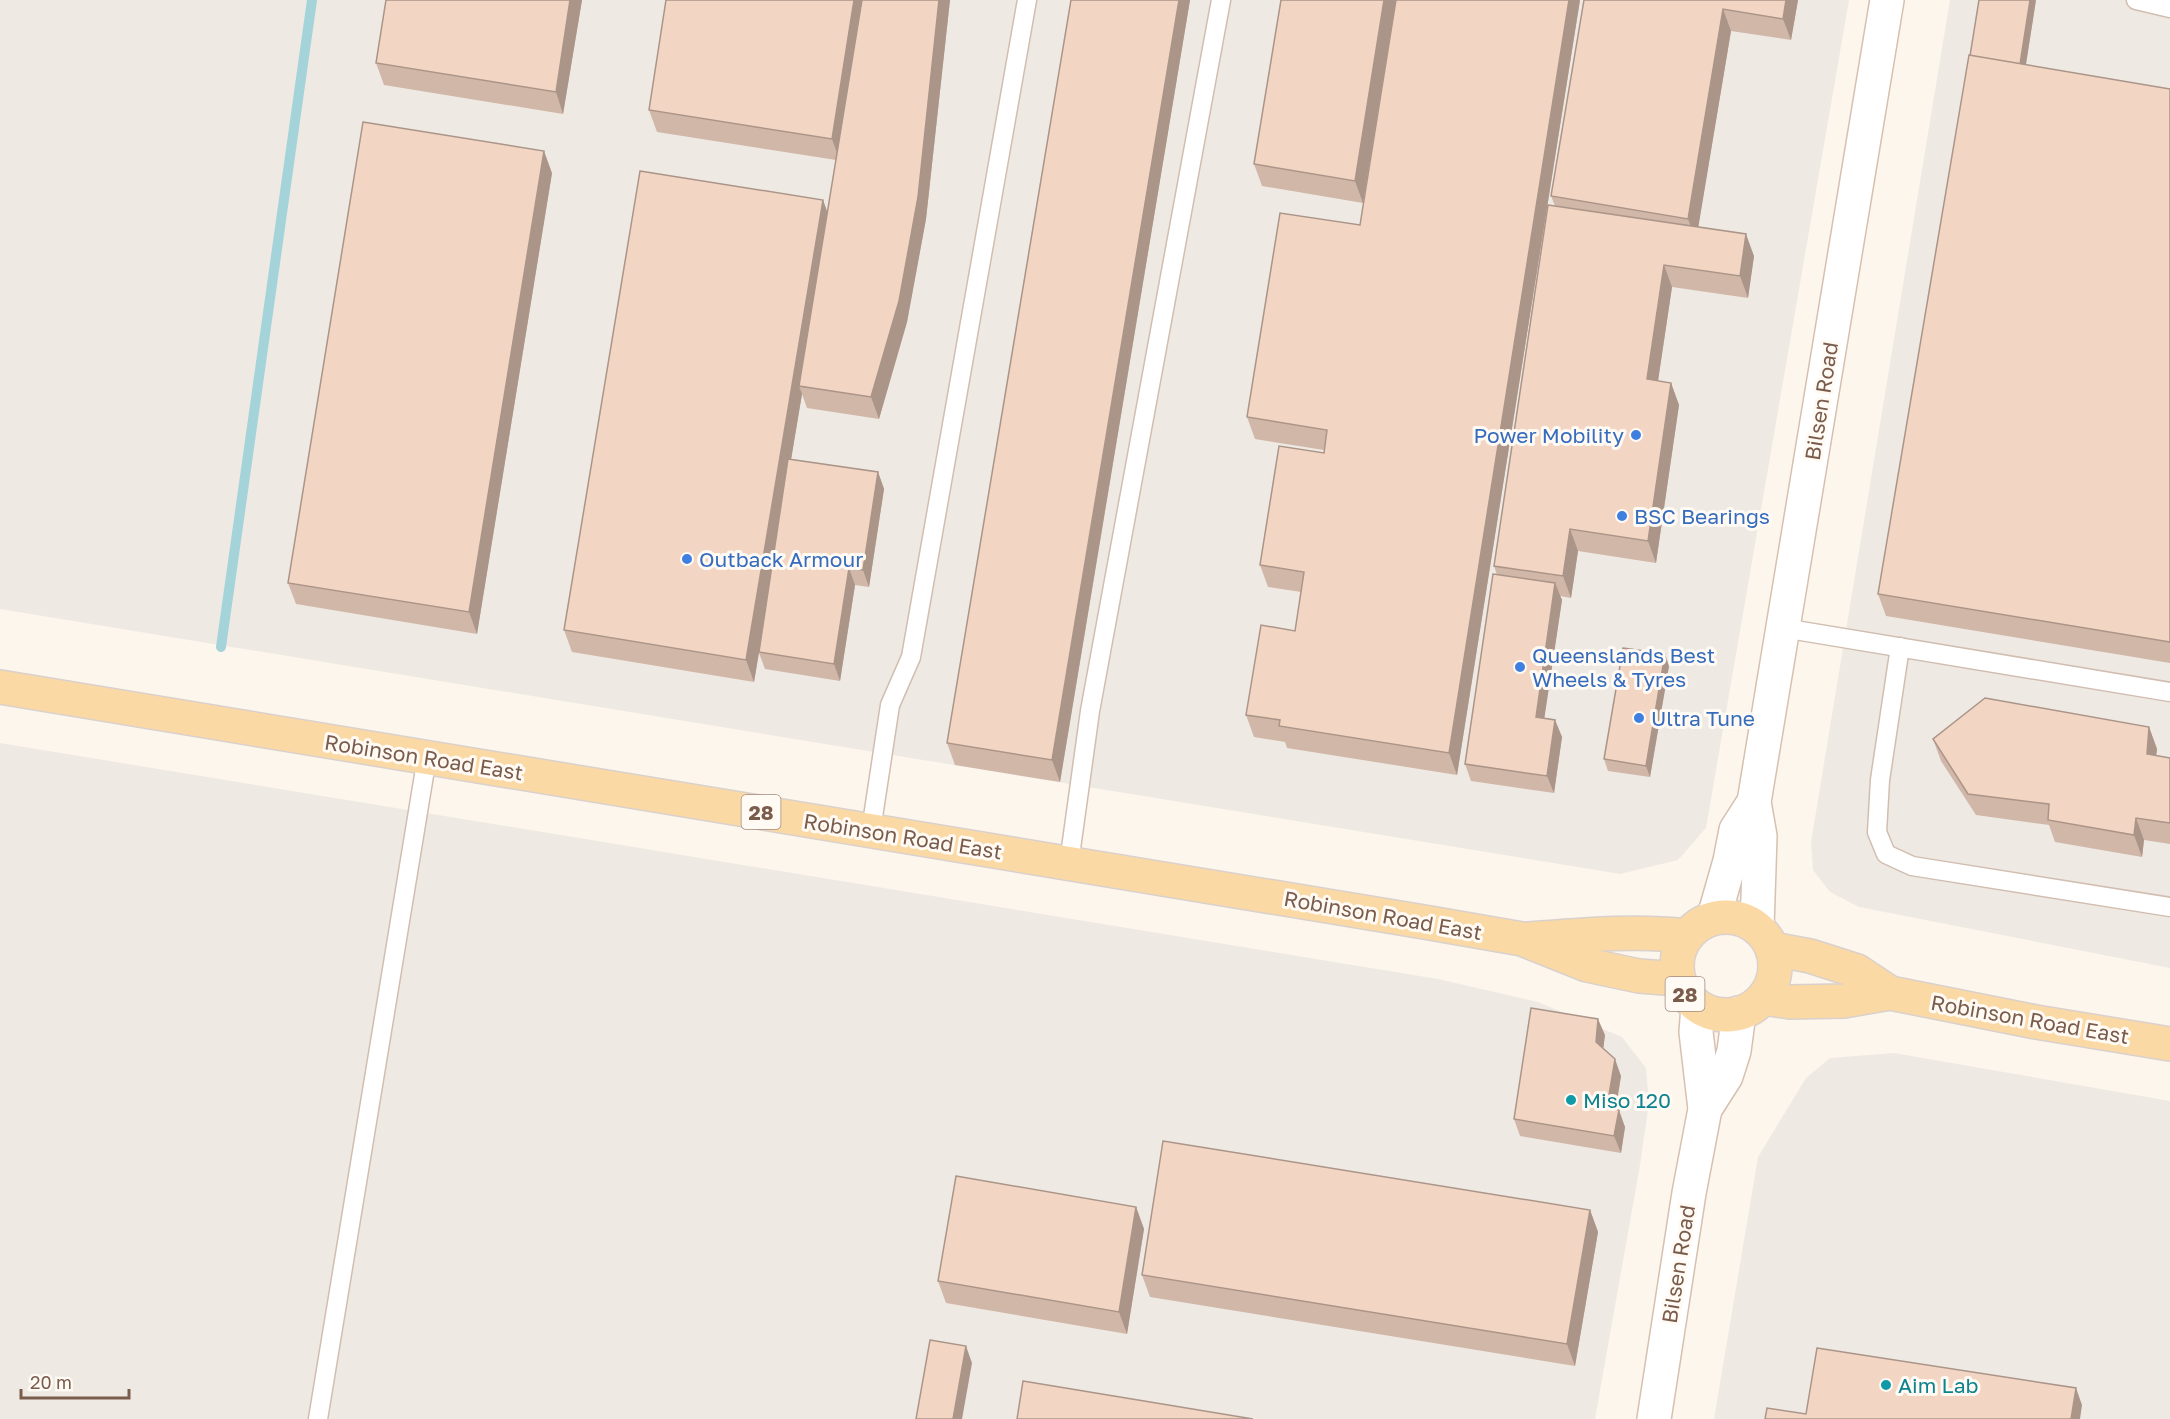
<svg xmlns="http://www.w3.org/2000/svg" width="2170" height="1419" viewBox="0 0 2170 1419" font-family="'Golos Text',sans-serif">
<rect width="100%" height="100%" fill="#fdf6ec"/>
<g fill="#efe9e4">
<polygon points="0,0 1849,0 1706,828 1678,860 1620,874 0,609"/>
<polygon points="1950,0 2170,0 2170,968 1859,907 1830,892 1813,870 1811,842"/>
<polygon points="0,743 1438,979 1538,1002 1622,1037 1646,1068 1649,1103 1640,1165 1595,1419 0,1419"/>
<polygon points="1894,1053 2170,1101 2170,1419 1714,1419 1758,1157 1806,1078 1830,1058"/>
</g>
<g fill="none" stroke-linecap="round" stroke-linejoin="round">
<polyline stroke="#a5d3da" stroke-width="10" points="221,647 312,0"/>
<g stroke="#d1beb0" stroke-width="21">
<g id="lane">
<polyline points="2136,0 2170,8"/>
<polyline points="1783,628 2170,692"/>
<polyline points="1900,647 1880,780 1877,832 1886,854 1912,866 2170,907"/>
<polyline points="871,830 890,705 911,657 1027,0"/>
<polyline points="1069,863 1090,711 1221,0"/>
<polyline points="318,1419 427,757"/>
</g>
</g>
<g stroke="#d6c0b0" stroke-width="36">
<g id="secondary">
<polyline points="1714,917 1730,861 1736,830 1754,802"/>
<polyline points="1757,928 1760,836 1754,802 1887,0"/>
<polyline points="1705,1109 1726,1076 1734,1051 1739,1013"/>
<polyline points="1654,1419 1689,1193 1705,1109 1696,1032 1698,1007"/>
</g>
</g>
<g stroke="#dad1cd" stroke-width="36">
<g id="primary">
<polyline points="0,687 1424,922 1522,939 1587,965 1639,976 1678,979"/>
<circle cx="1726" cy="966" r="49"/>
<path d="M1530,939C1582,935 1635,930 1687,936"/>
<polyline points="1773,949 1810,956 1857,971 1890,993"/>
<polyline points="1764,998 1790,1002 1844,1001 1890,993 2036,1022 2170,1044"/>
</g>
</g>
<use href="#lane" stroke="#fff" stroke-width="18"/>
<use href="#secondary" stroke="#fff" stroke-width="33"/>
<use href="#primary" stroke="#fbd9a5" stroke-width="33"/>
</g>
<g fill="#d1b7a8">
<polygon points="582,0 563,114 384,85 376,63"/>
<polygon points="666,0 950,0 926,219 907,322 879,419 807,408 802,394 791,459 878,472 884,489 869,587 855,585 840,681 765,669 759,653 754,682 572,652 564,630 823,200 827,213 836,160 657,132 649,110"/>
<polygon points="1071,0 1190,0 1060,782 955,765 947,743"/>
<polygon points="1281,0 1580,0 1457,775 1287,748 1285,742 1254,737 1246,715 1261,625 1295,631 1301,592 1268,587 1260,565 1279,446 1324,453 1324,450 1255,439 1247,417 1280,213 1360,225 1393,18 1363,203 1262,186 1254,164"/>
<polygon points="1584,0 1798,0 1791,40 1731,31 1698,227 1754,256 1748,298 1672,287 1658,381 1671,383 1679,405 1656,563 1578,551 1571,598 1560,596 1562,600 1544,718 1555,720 1562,737 1554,793 1471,781 1465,764 1497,575 1494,566 1555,206 1551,196"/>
<polygon points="2036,0 2026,65 2170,89 2170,663 1886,616 1878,594"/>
<polygon points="552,173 477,634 296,604 288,583"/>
<polygon points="1669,666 1650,777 1608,771 1604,759"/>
<polygon points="2149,727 2157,749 2156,755 2170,758 2170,844 2144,840 2142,857 2055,842 2049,825 1976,815 1941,761 1933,739"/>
<polygon points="1605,1035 1603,1048 1621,1076 1616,1109 1625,1127 1621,1153 1520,1136 1514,1119"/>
<polygon points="1136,1207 1144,1229 1127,1334 946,1303 938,1281"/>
<polygon points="1590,1210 1598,1232 1575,1366 1150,1297 1142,1275"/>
</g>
<g fill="#aa9588">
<polygon points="570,0 582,0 563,114 556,92"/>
<polygon points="854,0 866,0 840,161 832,139"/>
<polygon points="939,0 950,0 926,219 907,322 879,419 871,397"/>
<polygon points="1179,0 1190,0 1060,782 1052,760"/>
<polygon points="1384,0 1396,0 1363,203 1355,181"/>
<polygon points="1569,0 1580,0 1457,775 1449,753"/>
<polygon points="1786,0 1798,0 1791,40 1783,19"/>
<polygon points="2030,0 2036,0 2024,76 2020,64"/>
<polygon points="1723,9 1731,31 1696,241 1688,219"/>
<polygon points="544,151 552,173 477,634 469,612"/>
<polygon points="823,200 831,222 799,386 802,394 754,682 746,660"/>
<polygon points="1746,234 1754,256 1748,298 1740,276"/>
<polygon points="1664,265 1672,287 1655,401 1647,379"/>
<polygon points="1671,383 1679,405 1656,563 1648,541"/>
<polygon points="878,472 884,489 869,587 863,570"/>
<polygon points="1570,529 1578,551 1571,598 1563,576"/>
<polygon points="849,568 855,585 840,681 834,664"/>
<polygon points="1555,583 1562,600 1542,734 1536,717"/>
<polygon points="1665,654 1669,666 1650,777 1646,766"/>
<polygon points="1555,720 1562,737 1554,793 1547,776"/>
<polygon points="2149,727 2157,749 2154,776 2147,754"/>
<polygon points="2136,818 2144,840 2142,857 2134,835"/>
<polygon points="1598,1019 1605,1035 1602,1059 1596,1042"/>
<polygon points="1615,1059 1621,1076 1613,1124 1607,1107"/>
<polygon points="1619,1110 1625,1127 1621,1153 1614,1136"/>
<polygon points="1136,1207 1144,1229 1127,1334 1119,1312"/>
<polygon points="1590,1210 1598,1232 1575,1366 1567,1344"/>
<polygon points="966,1346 972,1363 962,1419 953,1419"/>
<polygon points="2076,1388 2082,1405 2080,1419 2071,1419"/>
</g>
<g fill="#f3d5c3" stroke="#aa9588" stroke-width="1.5">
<polygon points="386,0 570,0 556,92 376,63"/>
<polygon points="666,0 854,0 832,139 649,110"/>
<polygon points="862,0 939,0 918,197 899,301 871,397 799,386"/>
<polygon points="1071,0 1179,0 1052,760 947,743"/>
<polygon points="1281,0 1384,0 1355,181 1254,164"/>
<polygon points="1396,0 1569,0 1449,753 1279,726 1280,720 1246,715 1261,625 1295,631 1304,572 1260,565 1279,446 1324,453 1327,430 1247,417 1280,213 1360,225"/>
<polygon points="1584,0 1786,0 1783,19 1723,9 1688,219 1551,196"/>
<polygon points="1979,0 2030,0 2020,64 1970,56"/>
<polygon points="1969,55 2170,89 2170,642 1878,594"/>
<polygon points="363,122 544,151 469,612 288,583"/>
<polygon points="640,171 823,200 746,660 564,630"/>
<polygon points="1548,205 1746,234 1740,276 1664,265 1647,379 1671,383 1648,541 1570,529 1563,576 1494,566"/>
<polygon points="788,459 878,472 863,570 849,568 834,664 759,652"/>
<polygon points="1493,574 1555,583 1536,717 1555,720 1547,776 1465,764"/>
<polygon points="1623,648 1665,654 1646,766 1604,759"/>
<polygon points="1985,698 2149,727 2147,754 2170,758 2170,823 2136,818 2134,835 2048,820 2049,804 1968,794 1933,739"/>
<polygon points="1531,1008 1598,1019 1596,1042 1615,1059 1607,1107 1619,1110 1614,1136 1514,1119"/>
<polygon points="1163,1141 1590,1210 1567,1344 1142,1275"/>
<polygon points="956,1176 1136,1207 1119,1312 938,1281"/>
<polygon points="930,1340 966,1346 953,1419 916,1419"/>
<polygon points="1817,1348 2076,1388 2071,1419 1765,1419 1767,1408 1806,1414"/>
<polygon points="1023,1381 1253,1419 1017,1419"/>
</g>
<g fill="#3f7fe0" stroke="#fffaf3" stroke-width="2">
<circle cx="1636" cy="435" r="6"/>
<circle cx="1622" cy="516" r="6"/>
<circle cx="687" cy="559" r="6"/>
<circle cx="1520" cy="667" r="6"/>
<circle cx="1639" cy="718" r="6"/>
</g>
<g fill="#0f9aa8" stroke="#fffaf3" stroke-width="2">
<circle cx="1571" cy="1100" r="6"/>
<circle cx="1886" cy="1385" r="6"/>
</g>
<g text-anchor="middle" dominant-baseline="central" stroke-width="6" stroke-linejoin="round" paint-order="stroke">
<g fill="#fffaf3" stroke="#a28b7f" stroke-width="1.5">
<rect x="741.5" y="795" width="39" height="34" rx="4.5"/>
<rect x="1665.5" y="977" width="39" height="34" rx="4.5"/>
</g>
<g font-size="20" font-weight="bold" fill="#7a5c4d">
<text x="761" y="812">28</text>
<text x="1685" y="994">28</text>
</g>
<g font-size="21" fill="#7a5c4d" stroke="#fffaf3">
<text transform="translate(1821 401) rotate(-81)">Bilsen Road</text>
<text transform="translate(424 757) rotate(9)">Robinson Road East</text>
<text transform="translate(903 836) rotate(9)">Robinson Road East</text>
<text transform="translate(1383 915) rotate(10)">Robinson Road East</text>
<text transform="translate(2030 1019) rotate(10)">Robinson Road East</text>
<text transform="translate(1678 1264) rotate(-81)">Bilsen Road</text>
</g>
<g font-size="21" fill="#366cbe" stroke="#fffaf3" text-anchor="start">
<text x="1624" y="435" text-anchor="end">Power Mobility</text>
<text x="1634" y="516">BSC Bearings</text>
<text x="699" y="559">Outback Armour</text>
<text x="1532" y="655">Queenslands Best<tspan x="1532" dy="24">Wheels &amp; Tyres</tspan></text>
<text x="1651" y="718">Ultra Tune</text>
</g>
<g font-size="21" fill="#0d838f" stroke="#fffaf3" text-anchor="start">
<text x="1583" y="1100">Miso 120</text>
<text x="1898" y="1385">Aim Lab</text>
</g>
</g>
<path d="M21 1389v9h108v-9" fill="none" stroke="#7a5c4d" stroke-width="3"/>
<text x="30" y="1389" font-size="18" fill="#7a5c4d" stroke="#fffaf3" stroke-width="4.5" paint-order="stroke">20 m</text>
</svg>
